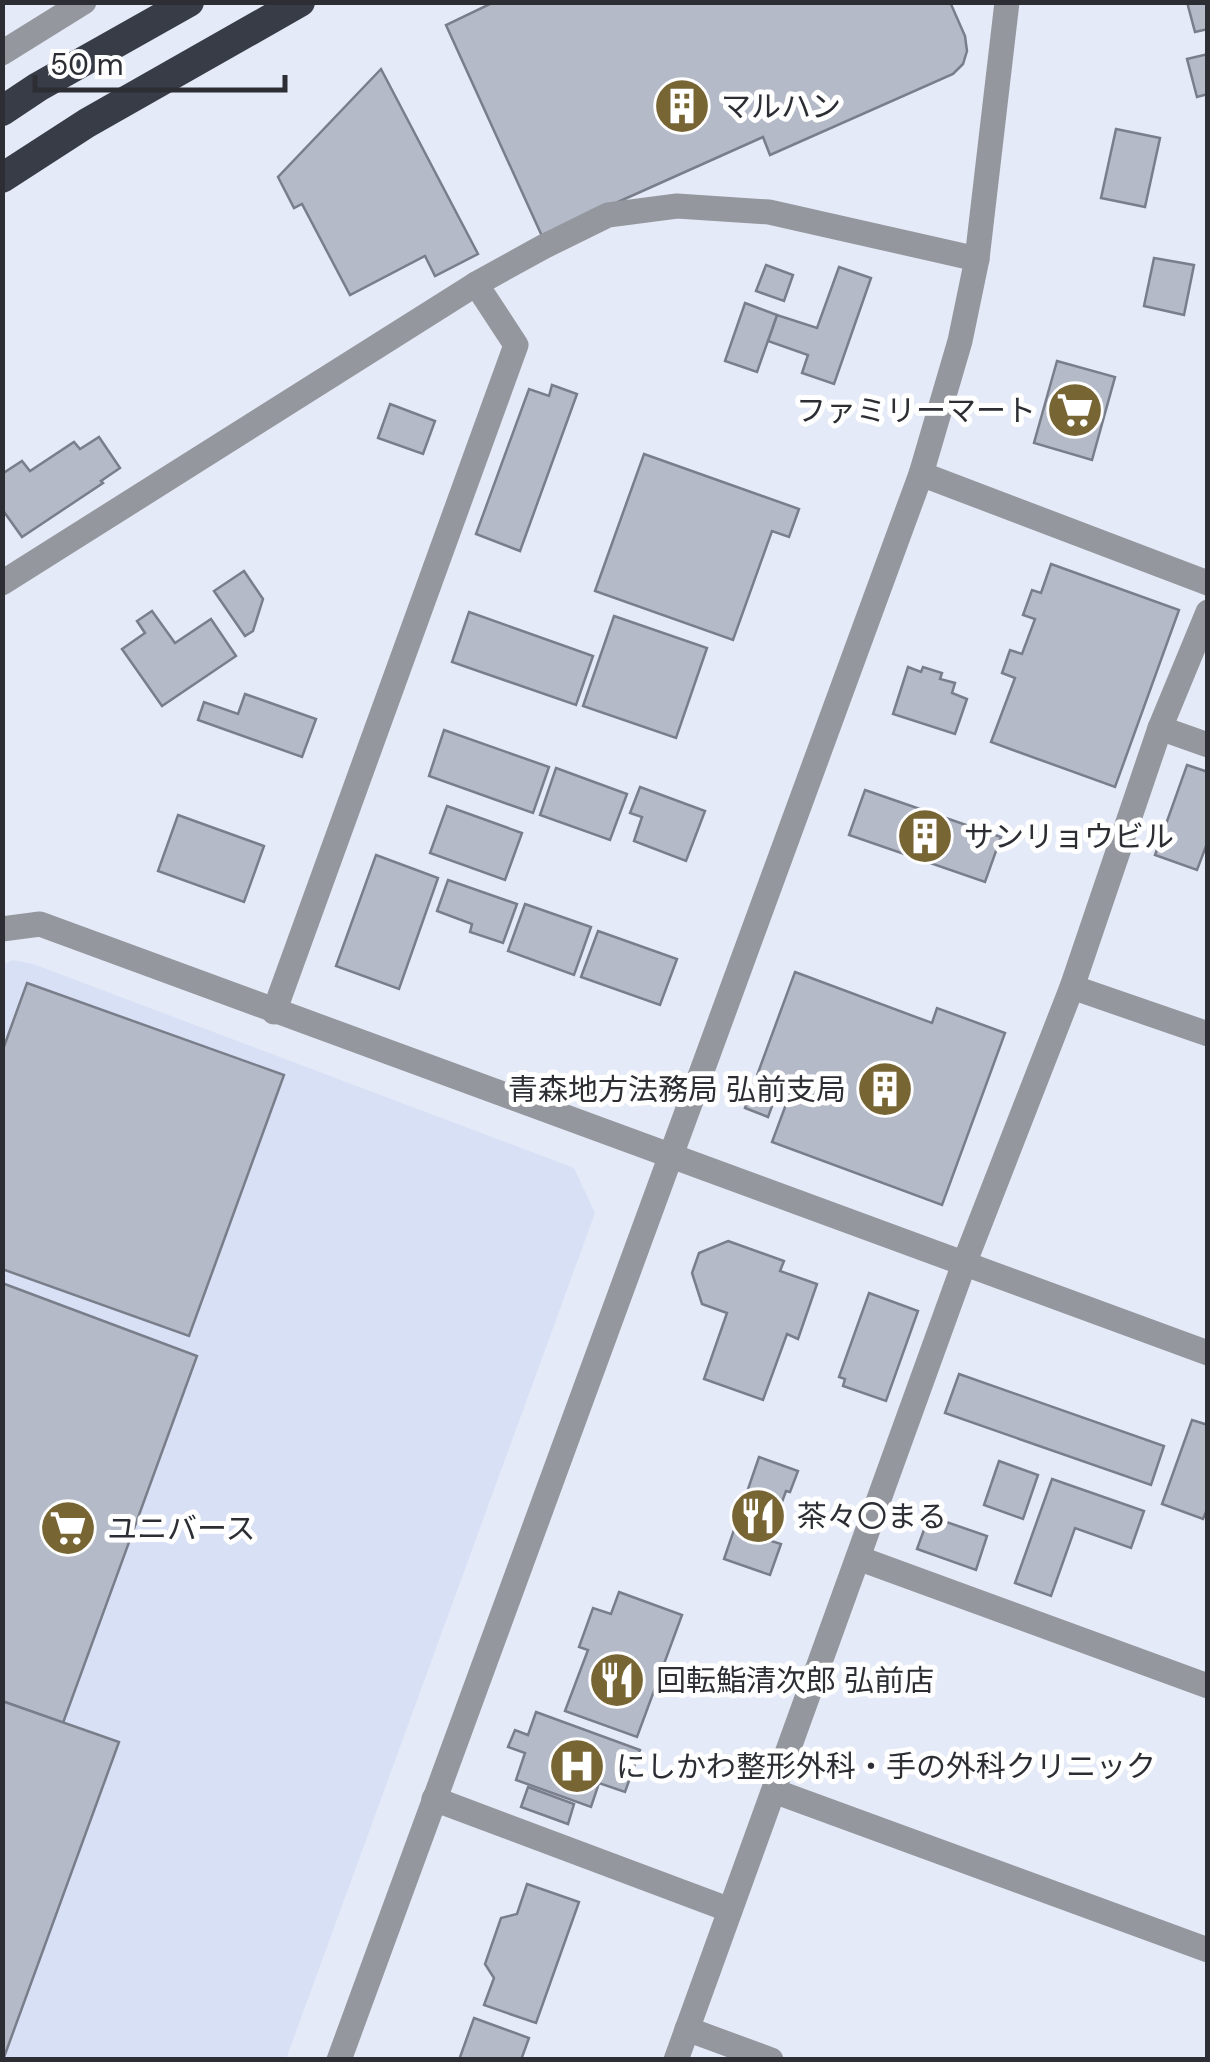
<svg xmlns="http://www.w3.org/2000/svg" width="1210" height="2062" viewBox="0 0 1210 2062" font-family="'DM Sans','Noto Sans JP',sans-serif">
<rect width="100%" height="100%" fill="#e5eaf8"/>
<polygon fill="#d8e0f5" points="13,960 33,964 574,1168 595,1213 286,2059 3,2059 2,965"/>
<g fill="#b5bac8" stroke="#7a7e8b" stroke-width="2.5">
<polygon points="494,2 950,2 965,36 967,51 963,64 953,74 770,155 763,137 542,236 446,25"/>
<polygon points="1187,2 1208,2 1208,29 1195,32"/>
<polygon points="1208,54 1208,94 1197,97 1187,59"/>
<polygon points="381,69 478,254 435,276 425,256 350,295 302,204 294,208 278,177"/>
<polygon points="1116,129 1160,138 1145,207 1101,198"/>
<polygon points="1154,258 1194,265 1184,315 1144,306"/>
<polygon points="766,265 793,275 784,301 756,291"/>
<polygon points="839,267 871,278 834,384 802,373 808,355 768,341 777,315 817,328"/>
<polygon points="745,303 777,315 757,372 725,361"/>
<polygon points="1057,361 1115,377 1092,460 1034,443"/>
<polygon points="552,385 577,394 520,551 476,534 529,389 549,396"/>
<polygon points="390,404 435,421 423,454 378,438"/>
<polygon points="99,437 120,468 101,481 103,483 22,537 2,509 2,474 22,461 30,471 74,442 80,449"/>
<polygon points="644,454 799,509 789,537 772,531 733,640 595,591"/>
<polygon points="1051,564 1179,610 1115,787 991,742 1015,678 1002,673 1010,650 1022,654 1035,619 1023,615 1032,590 1041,593"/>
<polygon points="244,571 263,599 253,631 245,636 214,591"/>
<polygon points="152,611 175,643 211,619 236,656 162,706 122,649 145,633 137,621"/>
<polygon points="469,612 593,656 576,705 452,662"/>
<polygon points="614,616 707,648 676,738 583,706"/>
<polygon points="908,667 921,672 923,667 942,673 940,679 955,683 952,693 967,699 955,734 893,714"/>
<polygon points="245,694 316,719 302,757 198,720 204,702 238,714"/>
<polygon points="444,730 549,767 533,813 429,776"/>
<polygon points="1187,765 1208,772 1208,841 1197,870 1155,855"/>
<polygon points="556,768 627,794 610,840 540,815"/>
<polygon points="640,787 705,811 686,861 634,841 642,817 630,813"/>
<polygon points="865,790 1001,837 985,882 849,835"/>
<polygon points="447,806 522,833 505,880 430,853"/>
<polygon points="178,815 264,846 244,902 158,871"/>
<polygon points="376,855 438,878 399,989 336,966"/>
<polygon points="448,880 517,904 503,943 470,932 472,924 437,911"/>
<polygon points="525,904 591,927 574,975 508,951"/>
<polygon points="598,931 677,959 660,1005 581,977"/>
<polygon points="795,972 932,1023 937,1008 1005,1033 942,1205 772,1142 791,1091 779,1087 768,1117 745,1108"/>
<polygon points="27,983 284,1075 189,1336 2,1269 2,1052"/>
<polygon points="728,1241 784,1261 780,1271 817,1284 798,1339 787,1334 763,1400 704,1379 727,1313 702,1304 692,1273 699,1253"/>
<polygon points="2,1283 197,1356 63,1723 2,1701"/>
<polygon points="869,1293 918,1311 886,1401 843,1386 845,1379 839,1377"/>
<polygon points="959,1374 1164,1446 1151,1485 945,1413"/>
<polygon points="1192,1420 1208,1425 1208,1507 1203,1519 1162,1504"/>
<polygon points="759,1457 798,1471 790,1492 786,1491 768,1540 781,1544 770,1575 724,1559"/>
<polygon points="999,1461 1038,1475 1023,1519 984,1505"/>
<polygon points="1052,1479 1144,1511 1131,1548 1075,1528 1051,1596 1015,1583"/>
<polygon points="929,1516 987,1536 976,1570 917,1549"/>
<polygon points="619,1592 682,1615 637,1737 565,1711 588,1650 579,1647 593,1608 611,1614"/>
<polygon points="2,1701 119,1742 3,2060 2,2060"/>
<polygon points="536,1712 640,1750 625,1792 599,1783 591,1807 516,1780 525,1753 508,1747 515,1730 528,1735"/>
<polygon points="528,1787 574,1804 568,1824 521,1807"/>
<polygon points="527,1884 579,1902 536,2023 484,2005 494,1978 485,1964 501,1918 517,1914"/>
<polygon points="474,2018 529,2038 521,2060 459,2060"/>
</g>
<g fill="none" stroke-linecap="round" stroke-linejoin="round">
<g stroke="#94979d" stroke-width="25">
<polyline points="2,53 84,2"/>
<polyline points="921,474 1208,583"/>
<polyline points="2,583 476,284 543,247 608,215 677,206 769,212 977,259"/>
<polyline points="1160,728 1208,745"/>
<polyline points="2,929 40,924 1208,1353"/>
<polyline points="1072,987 1208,1034"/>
<polyline points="274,1012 516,345 476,284"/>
<polyline points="858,1558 1208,1686"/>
<polyline points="774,1791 1208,1950"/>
<polyline points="434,1799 730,1910"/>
<polyline points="687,2029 771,2060"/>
<polyline points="339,2060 921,474 960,341 977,259 1007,2"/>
<polyline points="676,2060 964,1264 1072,987 1160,728 1208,612"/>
</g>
<g stroke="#383c47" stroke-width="30">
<polyline points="2,111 38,87 189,2"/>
<polyline points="2,178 87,123 300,2"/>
</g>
</g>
<defs>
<g id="building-disc" transform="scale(2.875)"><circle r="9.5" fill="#786534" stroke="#fff"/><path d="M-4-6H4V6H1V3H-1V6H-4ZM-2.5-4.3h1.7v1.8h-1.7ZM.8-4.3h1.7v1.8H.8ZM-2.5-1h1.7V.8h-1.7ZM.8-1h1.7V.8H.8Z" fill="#fff"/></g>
<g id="supermarket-disc" transform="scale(2.875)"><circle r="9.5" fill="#786534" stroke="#fff"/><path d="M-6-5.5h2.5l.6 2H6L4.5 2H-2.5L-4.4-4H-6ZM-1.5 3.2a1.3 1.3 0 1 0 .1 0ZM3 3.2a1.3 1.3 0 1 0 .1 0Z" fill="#fff"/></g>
<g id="restaurant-disc" transform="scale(2.875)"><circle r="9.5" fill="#786534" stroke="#fff"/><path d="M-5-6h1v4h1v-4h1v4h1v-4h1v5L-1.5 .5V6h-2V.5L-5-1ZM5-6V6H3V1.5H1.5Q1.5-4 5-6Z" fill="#fff"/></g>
<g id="hospital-disc" transform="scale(2.875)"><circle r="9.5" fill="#786534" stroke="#fff"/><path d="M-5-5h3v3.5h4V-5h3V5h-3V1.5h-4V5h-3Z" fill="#fff"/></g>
</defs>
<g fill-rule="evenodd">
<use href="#building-disc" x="682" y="106"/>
<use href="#supermarket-disc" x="1075" y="410"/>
<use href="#building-disc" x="925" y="836"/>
<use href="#building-disc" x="885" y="1089"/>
<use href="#restaurant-disc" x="758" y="1516"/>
<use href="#supermarket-disc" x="68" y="1528"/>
<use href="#restaurant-disc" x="617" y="1680"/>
<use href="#hospital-disc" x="577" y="1766"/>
</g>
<g text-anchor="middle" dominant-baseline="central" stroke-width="10" stroke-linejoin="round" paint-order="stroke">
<g font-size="30" fill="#2c2e34" stroke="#fff" text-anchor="start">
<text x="721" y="106">マルハン</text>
<text x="1036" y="410" text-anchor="end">ファミリーマート</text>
<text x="964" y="836">サンリョウビル</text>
<text x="846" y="1089" text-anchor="end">青森地方法務局 弘前支局</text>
<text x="797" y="1516">茶々〇まる</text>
<text x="107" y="1528">ユニバース</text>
<text x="656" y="1680">回転鮨清次郎 弘前店</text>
<text x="616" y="1766">にしかわ整形外科・手の外科クリニック</text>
</g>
</g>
<rect width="1210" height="2062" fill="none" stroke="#2c2e34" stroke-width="10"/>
<path d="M35 75v15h250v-15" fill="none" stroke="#2c2e34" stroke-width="5"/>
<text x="50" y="75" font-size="30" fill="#2c2e34" stroke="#ffffff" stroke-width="8" paint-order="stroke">50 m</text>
</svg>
